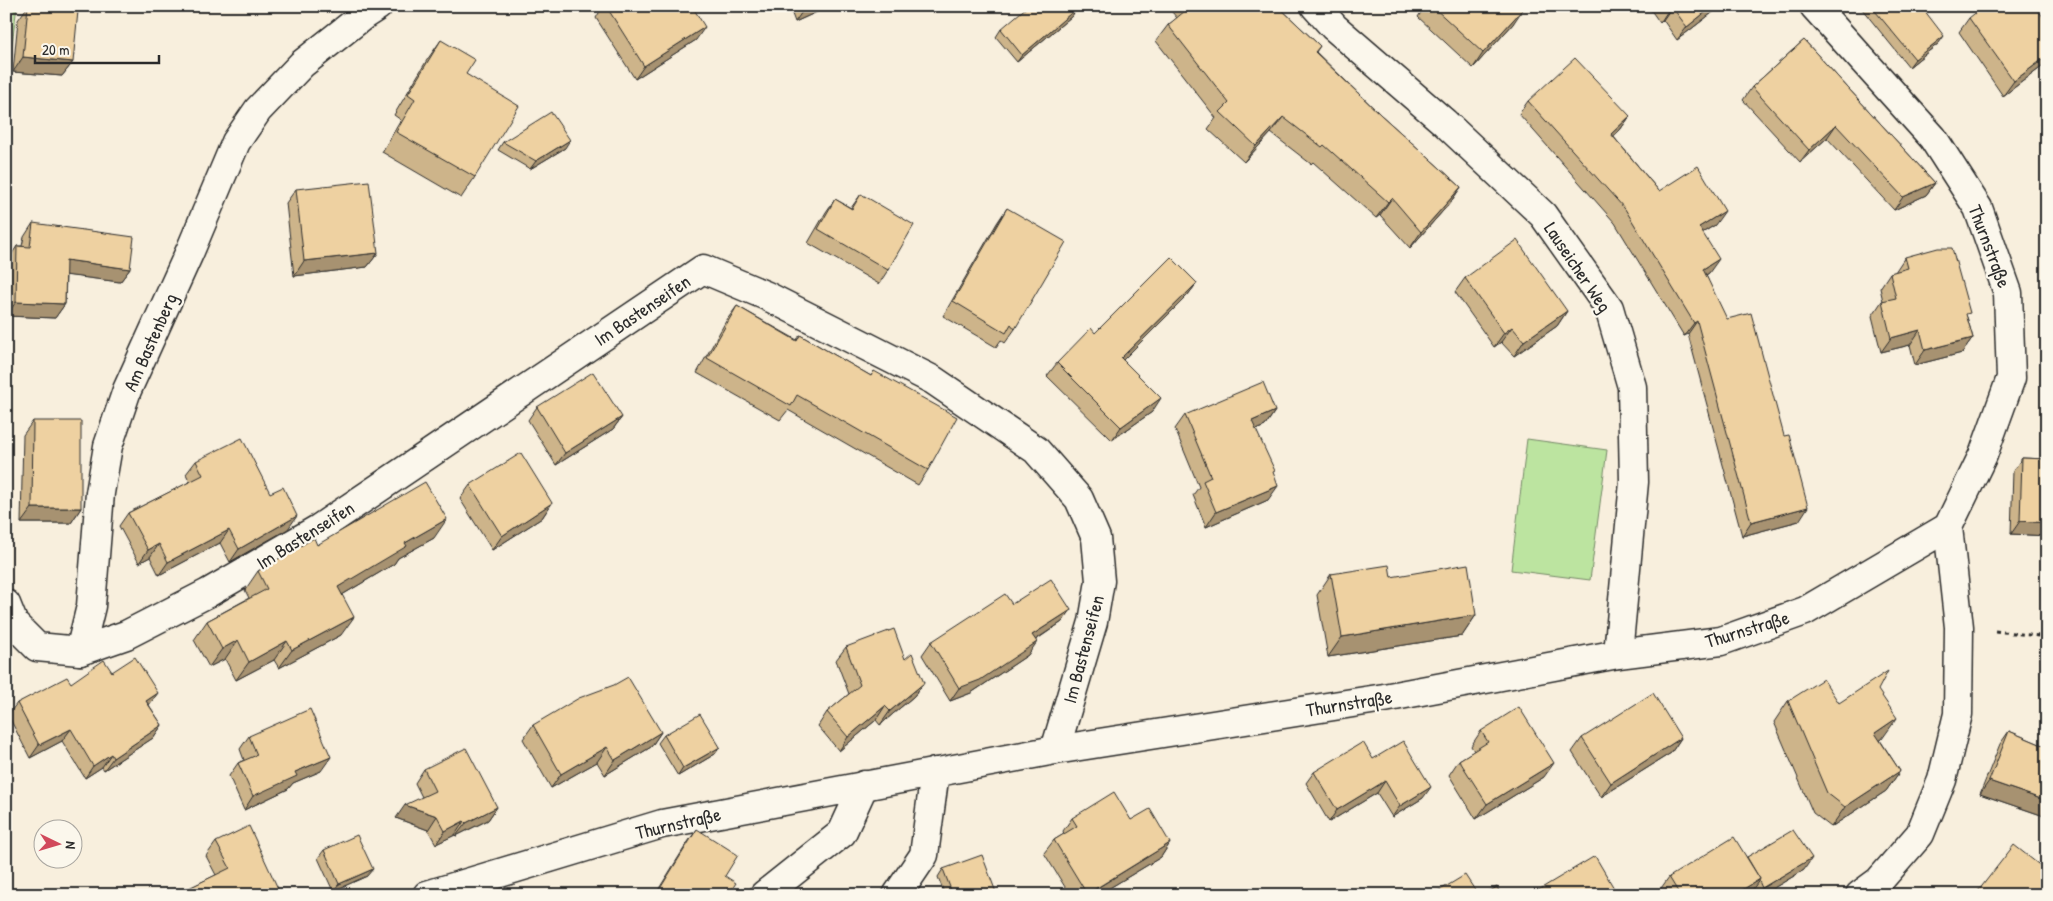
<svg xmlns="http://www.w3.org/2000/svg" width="2053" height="901" font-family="'Patrick Hand',sans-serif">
<defs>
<pattern id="forest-firs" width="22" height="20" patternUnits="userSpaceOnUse" patternTransform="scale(1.25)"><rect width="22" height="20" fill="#bce4a0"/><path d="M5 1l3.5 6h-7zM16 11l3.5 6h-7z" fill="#a2c48a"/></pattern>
</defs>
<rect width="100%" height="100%" fill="#f8efdd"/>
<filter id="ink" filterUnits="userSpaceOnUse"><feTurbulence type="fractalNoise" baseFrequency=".02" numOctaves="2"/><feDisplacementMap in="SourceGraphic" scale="10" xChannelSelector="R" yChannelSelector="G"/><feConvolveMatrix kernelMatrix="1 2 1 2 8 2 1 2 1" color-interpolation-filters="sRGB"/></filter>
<g filter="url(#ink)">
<polygon fill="#bce4a0" stroke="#748866" points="1527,439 1607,450 1590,580 1511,570"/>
<polygon fill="url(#forest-firs)" stroke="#748866" points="6,6 17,6 6,90"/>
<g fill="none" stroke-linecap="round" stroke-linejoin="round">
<g stroke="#2b2b2b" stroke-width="31">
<g id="minor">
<polyline points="1315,6 1334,27 1444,122 1543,215 1609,308 1632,387 1634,482 1618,654"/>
<polyline points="6,604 14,624 37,647 80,651 126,635 208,593 318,529 703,269 767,296 933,380 1036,450 1079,499 1096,538 1100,581 1093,622 1055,750"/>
<polyline points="80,651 91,606 100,493 108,446 127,390 190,251 236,142 258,110 302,64 364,15 378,6"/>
<polyline points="427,895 662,824 1055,750 1384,698 1618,654 1721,641 1805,611 1948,527 1983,455 2011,378 2008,293 1978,208 1933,138 1814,6"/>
<polyline points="764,895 842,833 864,785"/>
<polyline points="897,895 924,855 935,772"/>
<polyline points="1860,895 1879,881 1920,834 1942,780 1958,714 1959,627 1948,527"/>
</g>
</g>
<polyline stroke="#2b2b2b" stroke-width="3" stroke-dasharray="4 4" stroke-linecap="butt" points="1995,631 2047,637"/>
<use href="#minor" stroke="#fbf7ec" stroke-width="28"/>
</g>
<g fill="#cdb48a" stroke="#2b2b2b">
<polygon points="28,6 73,62 62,76 13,72 18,20"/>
<polygon points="603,6 692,6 696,40 635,79 596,18"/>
<polygon points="789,6 830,6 795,22"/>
<polygon points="1167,6 1278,6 1320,46 1316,52 1381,115 1461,187 1450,203 1410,248 1380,215 1376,218 1313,162 1311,164 1271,133 1244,162 1208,129 1216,118 1156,41 1168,25 1177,18"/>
<polygon points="1425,6 1520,6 1513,24 1473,68 1418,17"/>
<polygon points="1648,6 1721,6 1677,40 1663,20 1660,23"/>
<polygon points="1864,6 1921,6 1939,43 1909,67 1862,9"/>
<polygon points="1077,8 1072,16 1017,62 996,37 1001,29"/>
<polygon points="1969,18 2047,63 2003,96 1959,32"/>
<polygon points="441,40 466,74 475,177 461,198 382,152 401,120 394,115 427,60"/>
<polygon points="1804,40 1935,183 1926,195 1894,210 1827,138 1800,162 1743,100 1752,87"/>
<polygon points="1528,101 1630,116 1620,130 1613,136 1659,191 1715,225 1702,233 1709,273 1706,275 1799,521 1742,536 1688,334 1684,336 1615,223 1519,114"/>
<polygon points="503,142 565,148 530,169 498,150"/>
<polygon points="296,189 378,253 367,267 294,276 286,203"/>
<polygon points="861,194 888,270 879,284 808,243 826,212 835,199 851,208"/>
<polygon points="1007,208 1015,329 1005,343 1001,340 996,347 943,316 997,223"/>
<polygon points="33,223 130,269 120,282 66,275 65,304 55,318 6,316 8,260 17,246 22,246 24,237"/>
<polygon points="1905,257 1967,317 1973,338 1962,353 1915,365 1910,345 1881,352 1872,316 1882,301 1883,301 1880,288 1890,273 1895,272"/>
<polygon points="1465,278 1567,311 1557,326 1514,356 1501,342 1494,347 1455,292"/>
<polygon points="1197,283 1187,296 1123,360 1152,412 1112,440 1047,376 1057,363 1095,333"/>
<polygon points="737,306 797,340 800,335 871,376 874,371 928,470 918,485 788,410 780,420 697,373 726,321"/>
<polygon points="537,407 622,417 613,429 556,465 528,420"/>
<polygon points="1275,411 1265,426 1256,430 1273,474 1268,500 1206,527 1193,495 1199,487 1175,429 1185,415"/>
<polygon points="33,421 81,508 71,523 21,523 23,435"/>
<polygon points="2022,458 2047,459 2047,536 2011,534 2013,471"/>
<polygon points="196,461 288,529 230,562 220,543 159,575 150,557 139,563 119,526 128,513 190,482 186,474"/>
<polygon points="470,485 552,503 542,518 492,550 460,499"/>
<polygon points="434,538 398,558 394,564 342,595 341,635 279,668 274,660 236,680 225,659 209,667 194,640 207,621 249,598 245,590 258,571 317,545"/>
<polygon points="1331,574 1391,577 1476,615 1462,636 1328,657 1317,595"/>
<polygon points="1012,604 1071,610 1062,622 1036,640 1028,655 971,693 950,701 922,655 931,642"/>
<polygon points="846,647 905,659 924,683 914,696 880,725 876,720 839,751 818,726 827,712 849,694 836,660"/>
<polygon points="112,672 149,705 162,725 153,738 104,770 102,767 85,778 62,741 30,758 8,715 17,703 71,683"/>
<polygon points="1788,701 1839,703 1882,739 1880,740 1900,771 1886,791 1831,827 1813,813 1774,722"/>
<polygon points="533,725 661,732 651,747 605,775 597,762 551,788 523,739"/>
<polygon points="1481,731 1544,777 1476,819 1449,775 1459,760 1474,751 1471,746"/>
<polygon points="2009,731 2047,747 2047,817 1980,794 2000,744"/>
<polygon points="664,735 715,754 678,776 658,743"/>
<polygon points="249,736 321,771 293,783 288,789 244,810 229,776 238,763 244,760 240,749"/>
<polygon points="1582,738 1681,738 1671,753 1601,797 1572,752"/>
<polygon points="1373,759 1423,798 1392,817 1377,793 1329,822 1306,783 1314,772"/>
<polygon points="424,769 497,807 488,820 456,836 455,835 436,844 428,830 396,818 422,797 415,783"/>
<polygon points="1072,818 1131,820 1170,843 1161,857 1098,895 1070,895 1044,853 1054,840 1064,834 1063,831"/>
<polygon points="697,829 725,876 728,895 655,895 688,842"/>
<polygon points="216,842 281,895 183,895 187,889 216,875 206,856"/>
<polygon points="324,850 367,876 333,891 318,858"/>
<polygon points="1747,857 1804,870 1762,895 1751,895 1750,893 1748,895 1661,895 1659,891 1669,877"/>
<polygon points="943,869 997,895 945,895 938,877"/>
</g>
<g fill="#a79271" stroke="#2b2b2b">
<polygon points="806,6 830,6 795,22"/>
<polygon points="1713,6 1721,6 1677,40 1687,27"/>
<polygon points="1672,7 1663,20 1660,23 1669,9"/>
<polygon points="1077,8 1072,16 1017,62 1022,55"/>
<polygon points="1523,9 1513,24 1473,68 1483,53"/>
<polygon points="705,27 696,40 635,79 644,66"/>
<polygon points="1944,36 1939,43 1909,67 1915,59"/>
<polygon points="2047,56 2047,63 2003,96 2014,81"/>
<polygon points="23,57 73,62 62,76 13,72"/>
<polygon points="1630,116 1620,130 1602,147 1611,134"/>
<polygon points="1283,117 1271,133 1244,162 1256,146"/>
<polygon points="1836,125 1827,138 1800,162 1809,150"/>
<polygon points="570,140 565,148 530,169 536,161"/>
<polygon points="1935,183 1926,195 1894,210 1903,197"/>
<polygon points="1461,187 1450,203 1410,248 1421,232"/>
<polygon points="1392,198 1380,215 1376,218 1388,202"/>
<polygon points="1725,211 1715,225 1689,241 1699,227"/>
<polygon points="378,253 367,267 294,276 304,261"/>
<polygon points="1719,259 1709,273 1694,282 1703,269"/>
<polygon points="66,260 130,269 120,282 56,274"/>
<polygon points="1197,283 1187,296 1112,371 1121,358"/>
<polygon points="16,302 65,304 55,318 6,316"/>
<polygon points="1567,311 1557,326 1514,356 1524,341"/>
<polygon points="1697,321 1688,334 1684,336 1694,323"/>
<polygon points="1512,327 1501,342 1494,347 1504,333"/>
<polygon points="1920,330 1910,345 1881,352 1891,338"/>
<polygon points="1973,338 1962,353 1915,365 1925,350"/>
<polygon points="1161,398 1152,412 1112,440 1121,427"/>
<polygon points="1275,411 1265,426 1241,436 1252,421"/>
<polygon points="622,417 613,429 556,465 565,453"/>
<polygon points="1278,486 1268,500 1206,527 1216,512"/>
<polygon points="552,503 542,518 492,550 502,536"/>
<polygon points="1808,507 1799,521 1742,536 1751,522"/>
<polygon points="32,508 81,508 71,523 21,523"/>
<polygon points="297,516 288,529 230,562 239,549"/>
<polygon points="447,519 434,538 398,558 394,564 325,605 338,587 405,543"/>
<polygon points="2020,521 2047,523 2047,536 2011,534"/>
<polygon points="229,530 220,543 159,575 168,562"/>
<polygon points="159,544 150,557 139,563 148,550"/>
<polygon points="1071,610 1062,622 1023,648 1032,635"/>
<polygon points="1476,615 1462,636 1328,657 1342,637"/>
<polygon points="354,617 341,635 279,668 292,650"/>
<polygon points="238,640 225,659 209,667 222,649"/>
<polygon points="287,641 274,660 236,680 249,662"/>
<polygon points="1037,642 1028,655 971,693 950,701 959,688"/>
<polygon points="924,683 914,696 880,725 890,711"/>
<polygon points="158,693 149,705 146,701"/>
<polygon points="885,706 876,720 839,751 848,737"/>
<polygon points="1897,718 1882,739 1861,753 1875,733"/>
<polygon points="162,725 153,738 104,770 113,758"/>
<polygon points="71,729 62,741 30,758 39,745"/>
<polygon points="661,732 651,747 605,775 615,760"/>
<polygon points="1681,738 1671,753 1601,797 1611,783"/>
<polygon points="607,747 597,762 551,788 561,774"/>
<polygon points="720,747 715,754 678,776 683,768"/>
<polygon points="111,754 102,767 85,778 93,766"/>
<polygon points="331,757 321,771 293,783 288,789 244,810 253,796 295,772"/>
<polygon points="1554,763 1544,777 1476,819 1487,804"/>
<polygon points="1900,771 1886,791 1831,827 1845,807"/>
<polygon points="1385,781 1377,793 1329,822 1337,810"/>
<polygon points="1989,781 2047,801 2047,817 1980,794"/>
<polygon points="1431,787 1423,798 1392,817 1400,806"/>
<polygon points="405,805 437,816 428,830 396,818"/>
<polygon points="497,807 488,820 456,836 466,823"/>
<polygon points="464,821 455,835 436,844 445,831"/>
<polygon points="1170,843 1161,857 1098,895 1086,895"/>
<polygon points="1812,858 1804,870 1762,895 1757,895 1762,888"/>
<polygon points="373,869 367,876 333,891 339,884"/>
<polygon points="1760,879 1750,893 1748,895 1734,895"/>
</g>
<g fill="#eed1a1" stroke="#2b2b2b">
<polygon points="28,6 78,11 73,62 23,57"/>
<polygon points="606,6 692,6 705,27 644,66"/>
<polygon points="1028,6 1076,6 1077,8 1022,55 1001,29"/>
<polygon points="1191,6 1278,6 1320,46 1315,52 1381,115 1461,187 1421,232 1392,198 1388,202 1324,145 1322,147 1283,117 1256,146 1220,112 1229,103 1168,25"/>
<polygon points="1432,6 1520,6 1523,9 1483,53"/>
<polygon points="1667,6 1713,6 1687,27 1672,7 1669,9"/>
<polygon points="1871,6 1921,6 1944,36 1915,59"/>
<polygon points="1984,6 2035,6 2047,22 2047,56 2014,81 1969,18"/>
<polygon points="441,40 475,60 466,74 519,106 475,177 396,132 415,99 408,94"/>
<polygon points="1804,40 1935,183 1903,197 1836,125 1809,150 1752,87"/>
<polygon points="1575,58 1630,116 1611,134 1659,191 1698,166 1725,211 1699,227 1719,259 1703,269 1727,319 1751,313 1784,436 1789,435 1808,507 1751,522 1697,321 1694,323 1625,209 1528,101"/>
<polygon points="551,112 570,140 536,161 503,142"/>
<polygon points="369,181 378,253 304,261 296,189"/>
<polygon points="861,194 914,225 888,270 818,229 835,199 852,209"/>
<polygon points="1007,208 1066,242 1015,329 1011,324 1006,333 953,301"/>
<polygon points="33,223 134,237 130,269 66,260 65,304 16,302 17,246 30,247"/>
<polygon points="1517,240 1567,311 1524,341 1512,327 1504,333 1465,278"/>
<polygon points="1938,248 1952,248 1970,313 1966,314 1973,338 1925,350 1920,330 1891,338 1882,301 1896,298 1890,273 1908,268 1905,257"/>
<polygon points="1171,257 1197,283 1121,358 1161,398 1121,427 1057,363 1091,328 1095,333"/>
<polygon points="737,306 797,341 800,335 871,376 874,371 957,417 928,470 797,395 791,406 707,358"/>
<polygon points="593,372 622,417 565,453 537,407"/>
<polygon points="1263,382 1275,411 1252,421 1275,471 1273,472 1278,486 1216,512 1203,481 1211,477 1185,415"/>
<polygon points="33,421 81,421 81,508 32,508"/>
<polygon points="242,438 270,493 283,487 297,516 239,549 229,530 168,562 159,544 148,550 128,513 203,475 196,461"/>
<polygon points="521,453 552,503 502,536 470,485"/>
<polygon points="2022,458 2047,459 2047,523 2020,521"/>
<polygon points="425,482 447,519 405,543 407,546 338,587 354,617 292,650 287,641 249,662 238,640 222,649 207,621 267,589 258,571 314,538 317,545"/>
<polygon points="1468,564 1476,615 1342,637 1331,574 1389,565 1391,577"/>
<polygon points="1051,579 1071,610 1032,635 1037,642 980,680 959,688 931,642 1005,594 1012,604"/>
<polygon points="894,629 905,659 912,653 924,683 890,711 885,706 848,737 827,712 860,685 846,647"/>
<polygon points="135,657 158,693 146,701 162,725 113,758 111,754 93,766 71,729 39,745 17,703 67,677 71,683 104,660 112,672"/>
<polygon points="1888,671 1878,690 1897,718 1875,733 1900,771 1845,807 1827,793 1788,701 1823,679 1839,703"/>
<polygon points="628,677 661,732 615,760 607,747 561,774 533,725 579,698 614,685"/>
<polygon points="1653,693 1681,738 1611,783 1582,738"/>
<polygon points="1519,707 1554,763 1487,804 1459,760 1488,742 1481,731"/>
<polygon points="310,709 331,757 295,772 297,776 253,796 238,763 257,755 249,736"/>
<polygon points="700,714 720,747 683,768 664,735"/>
<polygon points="2009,731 2047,747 2047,801 1989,781"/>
<polygon points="1403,741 1431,787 1400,806 1385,781 1337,810 1314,772 1363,742 1373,759"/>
<polygon points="466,748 497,807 466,823 464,821 445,831 437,816 405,805 435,791 424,769"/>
<polygon points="1114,792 1131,820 1150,809 1170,843 1087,894 1054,840 1077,826 1072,818"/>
<polygon points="249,826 281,895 189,895 187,889 230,868 216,842"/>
<polygon points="697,829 738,855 725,876 736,883 728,895 656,895"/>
<polygon points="1793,830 1812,858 1762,888 1759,881 1760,879 1747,857"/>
<polygon points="357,835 373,869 339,884 324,850"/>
<polygon points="1734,837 1760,879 1734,895 1680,895 1669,877"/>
<polygon points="2014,845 2047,871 2047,895 1975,895"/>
<polygon points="982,855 997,895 953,895 943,869"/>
<polygon points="1595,856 1618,895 1530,895"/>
<polygon points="1465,875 1478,895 1432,895"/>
<polygon points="6,879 10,895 6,895"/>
<polygon points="1497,887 1501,895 1483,895"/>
</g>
</g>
<g text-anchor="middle" stroke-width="4.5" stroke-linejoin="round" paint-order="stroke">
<g font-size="19" fill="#2b2b2b" stroke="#fbf7ec">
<text transform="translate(1990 246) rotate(69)" y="7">Thurnstraße</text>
<text transform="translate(1578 267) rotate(56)" y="7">Lauseicher Weg</text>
<text transform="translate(642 310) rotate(-34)" y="7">Im Bastenseifen</text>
<text transform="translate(150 342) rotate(-66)" y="7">Am Bastenberg</text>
<text transform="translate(305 535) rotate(-32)" y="7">Im Bastenseifen</text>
<text transform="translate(1747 629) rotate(-17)" y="7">Thurnstraße</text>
<text transform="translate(1083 649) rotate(-75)" y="7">Im Bastenseifen</text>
<text transform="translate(1349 703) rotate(-9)" y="7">Thurnstraße</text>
<text transform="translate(678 823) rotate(-13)" y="7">Thurnstraße</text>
</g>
</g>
<rect width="2053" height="901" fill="none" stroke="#fbf7ec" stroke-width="25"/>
<rect x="12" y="12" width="2028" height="876" fill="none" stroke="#2b2b2b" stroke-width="2" filter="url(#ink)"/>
<g transform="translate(58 844) rotate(95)"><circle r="24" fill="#fbf7ec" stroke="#a8a59f"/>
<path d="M0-4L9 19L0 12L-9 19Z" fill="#d1495b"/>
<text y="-8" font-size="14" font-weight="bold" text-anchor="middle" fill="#2b2b2b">N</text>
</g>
<path d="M35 55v8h124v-8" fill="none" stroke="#2b2b2b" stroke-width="2.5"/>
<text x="42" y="55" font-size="15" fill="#2b2b2b" stroke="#fbf7ec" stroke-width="4" paint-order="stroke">20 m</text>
</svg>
